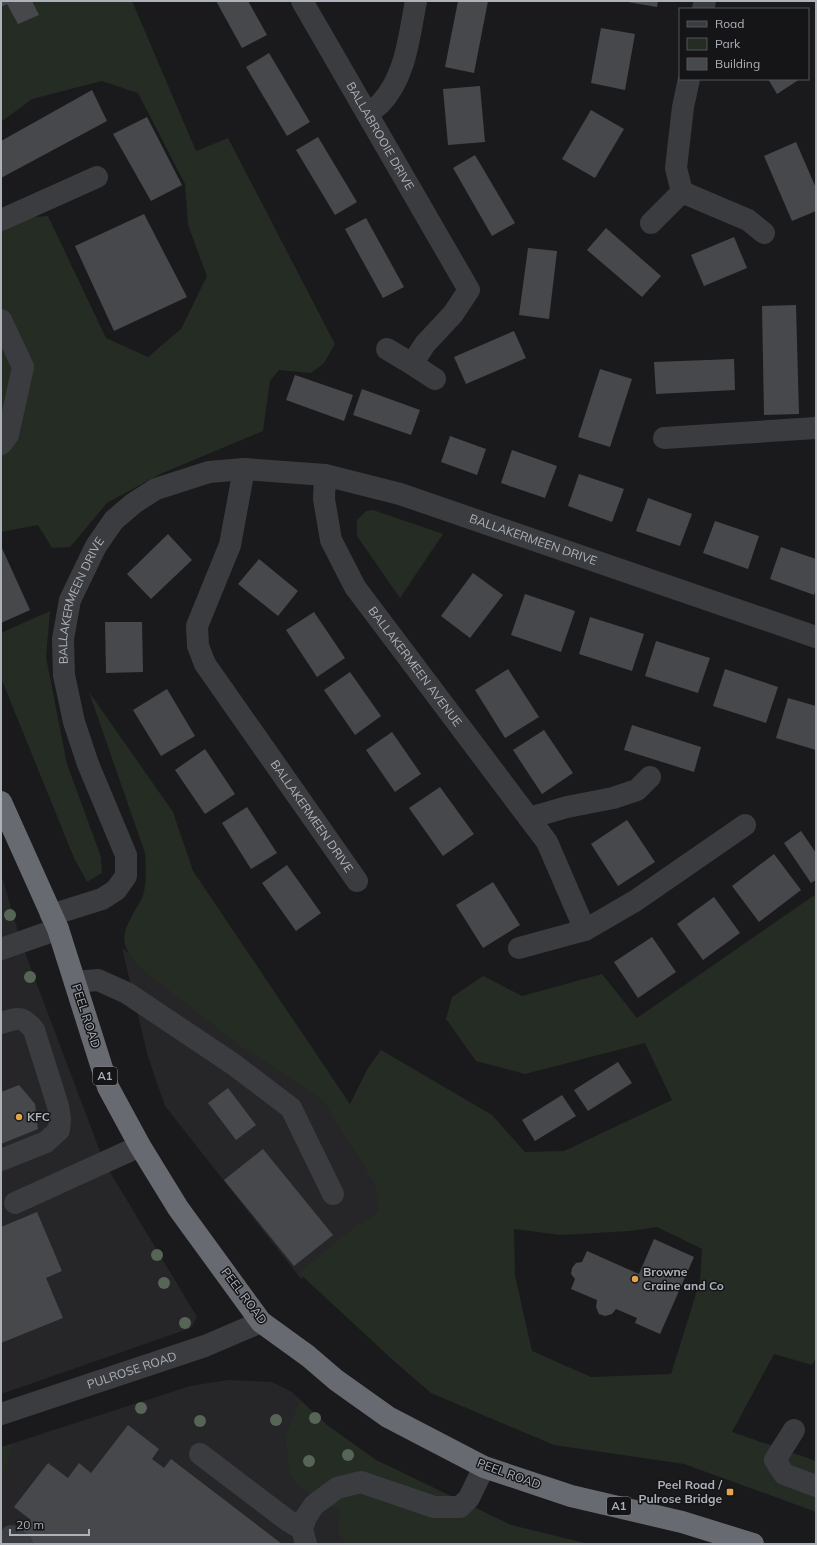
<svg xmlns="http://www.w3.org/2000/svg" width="817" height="1545" font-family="Mulish,sans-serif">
<rect width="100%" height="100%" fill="#1a1a1c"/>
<g fill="#262629">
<polygon points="1,873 21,942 104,1162 197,1317 191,1328 1,1394"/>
<polygon points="122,948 325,1092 394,1208 301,1279 165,1106 148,1057"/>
<polygon points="229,1380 272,1382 292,1392 327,1425 376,1460 511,1525 572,1544 2,1544 1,1542 1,1447 190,1386"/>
</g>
<g fill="#242c24" fill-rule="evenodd">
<polygon points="1,1 132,1 196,151 228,138 335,344 324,363 311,373 279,370 270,381 263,431 160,474 107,503 70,547 52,548 38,525 1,532 1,226 22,218 48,216 106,338 148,357 181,329 207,276 188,225 185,184 138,93 102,81 32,99 1,122"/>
<polygon points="371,510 376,511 443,534 400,598 357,536 357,520 366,511"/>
<polygon points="50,611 46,657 67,764 101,857 102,873 87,882 74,858 1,678 1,633"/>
<path d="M89,692L173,812L193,871L350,1104L368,1068L381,1050L492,1115L525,1152L564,1151L672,1100L645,1043L525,1074L476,1061L446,1019L452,997L483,976L522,996L602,974L637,1018L816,894V1358L812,1365L774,1354L732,1432L816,1461V1512L684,1464L554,1445L431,1393L395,1362L299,1273L354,1227L379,1212L375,1184L323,1100L239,1045L143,970C122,947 118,940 134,912C137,907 141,901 143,895C147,882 146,867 145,853ZM657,1227L702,1249L700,1281L671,1374L591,1377L532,1351L515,1275L514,1229L561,1235L630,1231Z"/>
<polygon points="300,1400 327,1425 376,1460 511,1525 589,1544 346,1544 338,1533 340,1512 298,1486 289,1473 286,1435"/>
<polygon points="13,1444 1,1481 1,1447"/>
</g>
<g fill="#47484c">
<polygon points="1,1 32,1 39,15 18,24 7,4 1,7"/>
<polygon points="216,1 248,1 267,35 242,48"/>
<polygon points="458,1 488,1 474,73 445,67"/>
<polygon points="622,1 658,1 657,7"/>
<polygon points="601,28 635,34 625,90 591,83"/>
<polygon points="269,53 310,122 287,136 246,67"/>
<polygon points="768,79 800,79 777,94"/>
<polygon points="480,86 485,142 448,145 443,89"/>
<polygon points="92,90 107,121 1,178 1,141"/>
<polygon points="591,110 624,129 595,178 562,159"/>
<polygon points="147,117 182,185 151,201 113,134"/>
<polygon points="318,137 357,202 335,215 296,150"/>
<polygon points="796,142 816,188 816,211 792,221 764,156"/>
<polygon points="475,155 515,223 492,236 453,168"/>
<polygon points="144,214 187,297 114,331 75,246"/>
<polygon points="366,218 404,287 383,298 345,229"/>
<polygon points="606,228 661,276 642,297 587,250"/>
<polygon points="734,237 747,268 704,286 691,255"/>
<polygon points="528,248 557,251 549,319 519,315"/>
<polygon points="796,305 799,414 764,415 762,306"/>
<polygon points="514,331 526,358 466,384 454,357"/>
<polygon points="734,359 735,390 656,394 654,362"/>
<polygon points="600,369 632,379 610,447 578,437"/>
<polygon points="295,375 353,395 344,421 286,400"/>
<polygon points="362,389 420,410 411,435 353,415"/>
<polygon points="450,436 486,449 477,475 441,462"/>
<polygon points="512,450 557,466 545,498 501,483"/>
<polygon points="579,474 624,489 612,522 568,506"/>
<polygon points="648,498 692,514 680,546 636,531"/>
<polygon points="715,521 759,536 748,569 703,553"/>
<polygon points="168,534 192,560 151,599 127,574"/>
<polygon points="1,546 30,610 1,623"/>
<polygon points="781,547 816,559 816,589 814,595 770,579"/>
<polygon points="259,559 298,591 278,616 238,584"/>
<polygon points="473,573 503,595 470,638 441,616"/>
<polygon points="525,594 575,611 561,652 511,635"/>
<polygon points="314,612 345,658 317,677 286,630"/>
<polygon points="590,617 644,634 632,671 579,654"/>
<polygon points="105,622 142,622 143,672 106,673"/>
<polygon points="656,641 710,658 698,693 645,676"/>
<polygon points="508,669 539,717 505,738 475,690"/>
<polygon points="725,669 778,687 766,723 713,706"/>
<polygon points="350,672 381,716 355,735 324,690"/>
<polygon points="167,689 195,736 161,756 133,710"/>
<polygon points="788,698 816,706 816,750 776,738"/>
<polygon points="632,725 701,747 694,772 624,750"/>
<polygon points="544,730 573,773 542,794 513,750"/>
<polygon points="392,732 421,774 395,792 366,750"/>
<polygon points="205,749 235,794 205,814 175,770"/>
<polygon points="440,787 474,834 443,856 409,808"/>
<polygon points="247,807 277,853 251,869 222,823"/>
<polygon points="627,820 655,862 618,886 591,844"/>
<polygon points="801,831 816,853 816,880 811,883 784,843"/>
<polygon points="774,854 801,890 759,922 732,886"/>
<polygon points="287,865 321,913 296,931 262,883"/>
<polygon points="493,882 520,925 483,948 456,905"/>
<polygon points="714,897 740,933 703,960 677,924"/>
<polygon points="652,937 676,972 638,998 614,962"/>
<polygon points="618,1062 632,1083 588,1111 574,1090"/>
<polygon points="19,1085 35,1104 38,1129 1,1144 1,1092"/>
<polygon points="228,1088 256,1125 236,1140 208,1103"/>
<polygon points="562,1095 576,1116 535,1141 522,1120"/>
<polygon points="263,1149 333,1235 294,1266 224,1180"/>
<polygon points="37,1212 62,1271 46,1278 63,1318 1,1343 1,1227"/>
<polygon points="654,1239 694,1257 660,1334 635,1323 637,1318 616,1309 612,1314 605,1316 599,1314 596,1307 597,1300 571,1289 575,1279 571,1274 572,1268 576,1263 582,1262 587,1251 639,1274"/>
<polygon points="128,1425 159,1449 152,1459 164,1468 171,1459 282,1544 35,1544 20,1533 31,1520 14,1507 48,1463 68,1478 79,1463 91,1473"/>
</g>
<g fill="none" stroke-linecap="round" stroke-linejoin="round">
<g stroke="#3b3c40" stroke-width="22">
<path id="s1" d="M302,1L469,290L453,314L425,344L412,364L435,379"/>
<polyline points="703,9 705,1"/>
<path d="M367,113C371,110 376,108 380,104C406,77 409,36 416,1"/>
<polyline points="682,192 676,168 683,107 689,79"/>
<polyline points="1,220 97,177"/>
<polyline points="651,223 682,192 748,220 764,233"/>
<polyline points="1,320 23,367 8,435 1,444"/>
<polyline points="387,349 412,364"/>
<polyline points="664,438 816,428"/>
<path id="s2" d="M244,469L230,545L197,626L198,646L205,664L357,881"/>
<path id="s3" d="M325,475L324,499L331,540L355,587L547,842L585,930"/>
<polyline points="529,818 567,807 613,798 637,790 650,777"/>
<path id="s4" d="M51,915L102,899L116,890L126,876V855L88,764L74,722L64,675L63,639L70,600L96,546L114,520L134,503L156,489L209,472L244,469L325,475L400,494L816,637"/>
<polyline points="519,948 585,930 635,901 745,825"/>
<polyline points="1,949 58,929"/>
<polyline points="75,982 98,980 127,993 233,1064 291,1108 333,1194"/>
<path d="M1,1023C18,1018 22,1015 34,1030L58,1106L60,1119L59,1130L46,1142L1,1160"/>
<polyline points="15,1203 140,1146"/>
<path id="s5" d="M1,1414L205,1346L261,1322"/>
<polyline points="794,1430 775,1460 784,1474 816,1486"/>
<polyline points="200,1454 287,1520 302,1529"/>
<polyline points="11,1536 22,1544"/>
<polyline points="306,1544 302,1529 306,1517 314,1505 337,1488 361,1482 434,1507 460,1507 469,1498 484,1467"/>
</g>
<polyline stroke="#676b71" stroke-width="22" points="1,802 58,929 108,1087 140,1146 178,1208 261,1322 308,1356 336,1380 388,1417 484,1467 571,1496 682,1522 753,1544"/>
</g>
<g fill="#566556">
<circle cx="10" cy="915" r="6"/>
<circle cx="30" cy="977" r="6"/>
<circle cx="157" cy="1255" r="6"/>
<circle cx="164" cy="1283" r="6"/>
<circle cx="185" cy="1323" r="6"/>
<circle cx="141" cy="1408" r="6"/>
<circle cx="315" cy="1418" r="6"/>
<circle cx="276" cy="1420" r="6"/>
<circle cx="200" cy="1421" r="6"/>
<circle cx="348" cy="1455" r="6"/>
<circle cx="309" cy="1461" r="6"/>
</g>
<g fill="#e4a44a" stroke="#151517" stroke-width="1.5">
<circle cx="19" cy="1117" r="4"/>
<circle cx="635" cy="1279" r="4"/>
<rect x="726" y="1488" width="8" height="8" rx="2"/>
</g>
<g text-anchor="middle" stroke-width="3" stroke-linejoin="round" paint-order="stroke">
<g fill="#151517" stroke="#7f8389" stroke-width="1">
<rect x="93" y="1067" width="24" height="18" rx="3"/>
<rect x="607" y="1497" width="24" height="18" rx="3"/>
</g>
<g font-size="11" font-weight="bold" fill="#adb2ba">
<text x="105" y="1080">A1</text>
<text x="619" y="1510">A1</text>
</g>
<g font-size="12" fill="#adb2ba" stroke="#151517">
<text dy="4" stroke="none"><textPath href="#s1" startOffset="156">BALLABROOIE DRIVE</textPath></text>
<text dy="4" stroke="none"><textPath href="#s4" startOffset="909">BALLAKERMEEN DRIVE</textPath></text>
<text dy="4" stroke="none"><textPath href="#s4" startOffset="377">BALLAKERMEEN DRIVE</textPath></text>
<text dy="4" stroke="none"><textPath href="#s3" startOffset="218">BALLAKERMEEN AVENUE</textPath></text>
<text dy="4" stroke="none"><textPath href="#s2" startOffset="390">BALLAKERMEEN DRIVE</textPath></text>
<text transform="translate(86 1016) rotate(72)" y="4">PEEL ROAD</text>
<text transform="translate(244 1296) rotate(53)" y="4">PEEL ROAD</text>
<text dy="4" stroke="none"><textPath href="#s5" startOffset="138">PULROSE ROAD</textPath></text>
<text transform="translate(509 1474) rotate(20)" y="4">PEEL ROAD</text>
</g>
<g font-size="12" font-weight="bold" fill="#adb2ba" stroke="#151517" text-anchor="start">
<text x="27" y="1121">KFC</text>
<text x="643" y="1276">Browne<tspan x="643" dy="14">Craine and Co</tspan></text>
<text x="722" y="1489" text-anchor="end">Peel Road /<tspan x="722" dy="14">Pulrose Bridge</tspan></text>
</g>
</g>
<rect width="817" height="1545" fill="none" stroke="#adb2ba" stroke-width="4"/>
<rect x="679" y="8" width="130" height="72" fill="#151517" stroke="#525458"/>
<rect x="687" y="21" width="20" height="6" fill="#3b3c40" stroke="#525458"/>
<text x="715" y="28" font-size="12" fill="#adb2ba">Road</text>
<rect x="687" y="38" width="20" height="12" fill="#242c24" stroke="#525458"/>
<text x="715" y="48" font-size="12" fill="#adb2ba">Park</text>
<rect x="687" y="58" width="20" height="12" fill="#47484c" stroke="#525458"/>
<text x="715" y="68" font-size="12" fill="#adb2ba">Building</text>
<path d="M10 1529v6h79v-6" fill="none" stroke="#adb2ba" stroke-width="2"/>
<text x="16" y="1529" font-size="12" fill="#adb2ba" stroke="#151517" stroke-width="3" paint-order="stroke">20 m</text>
</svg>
